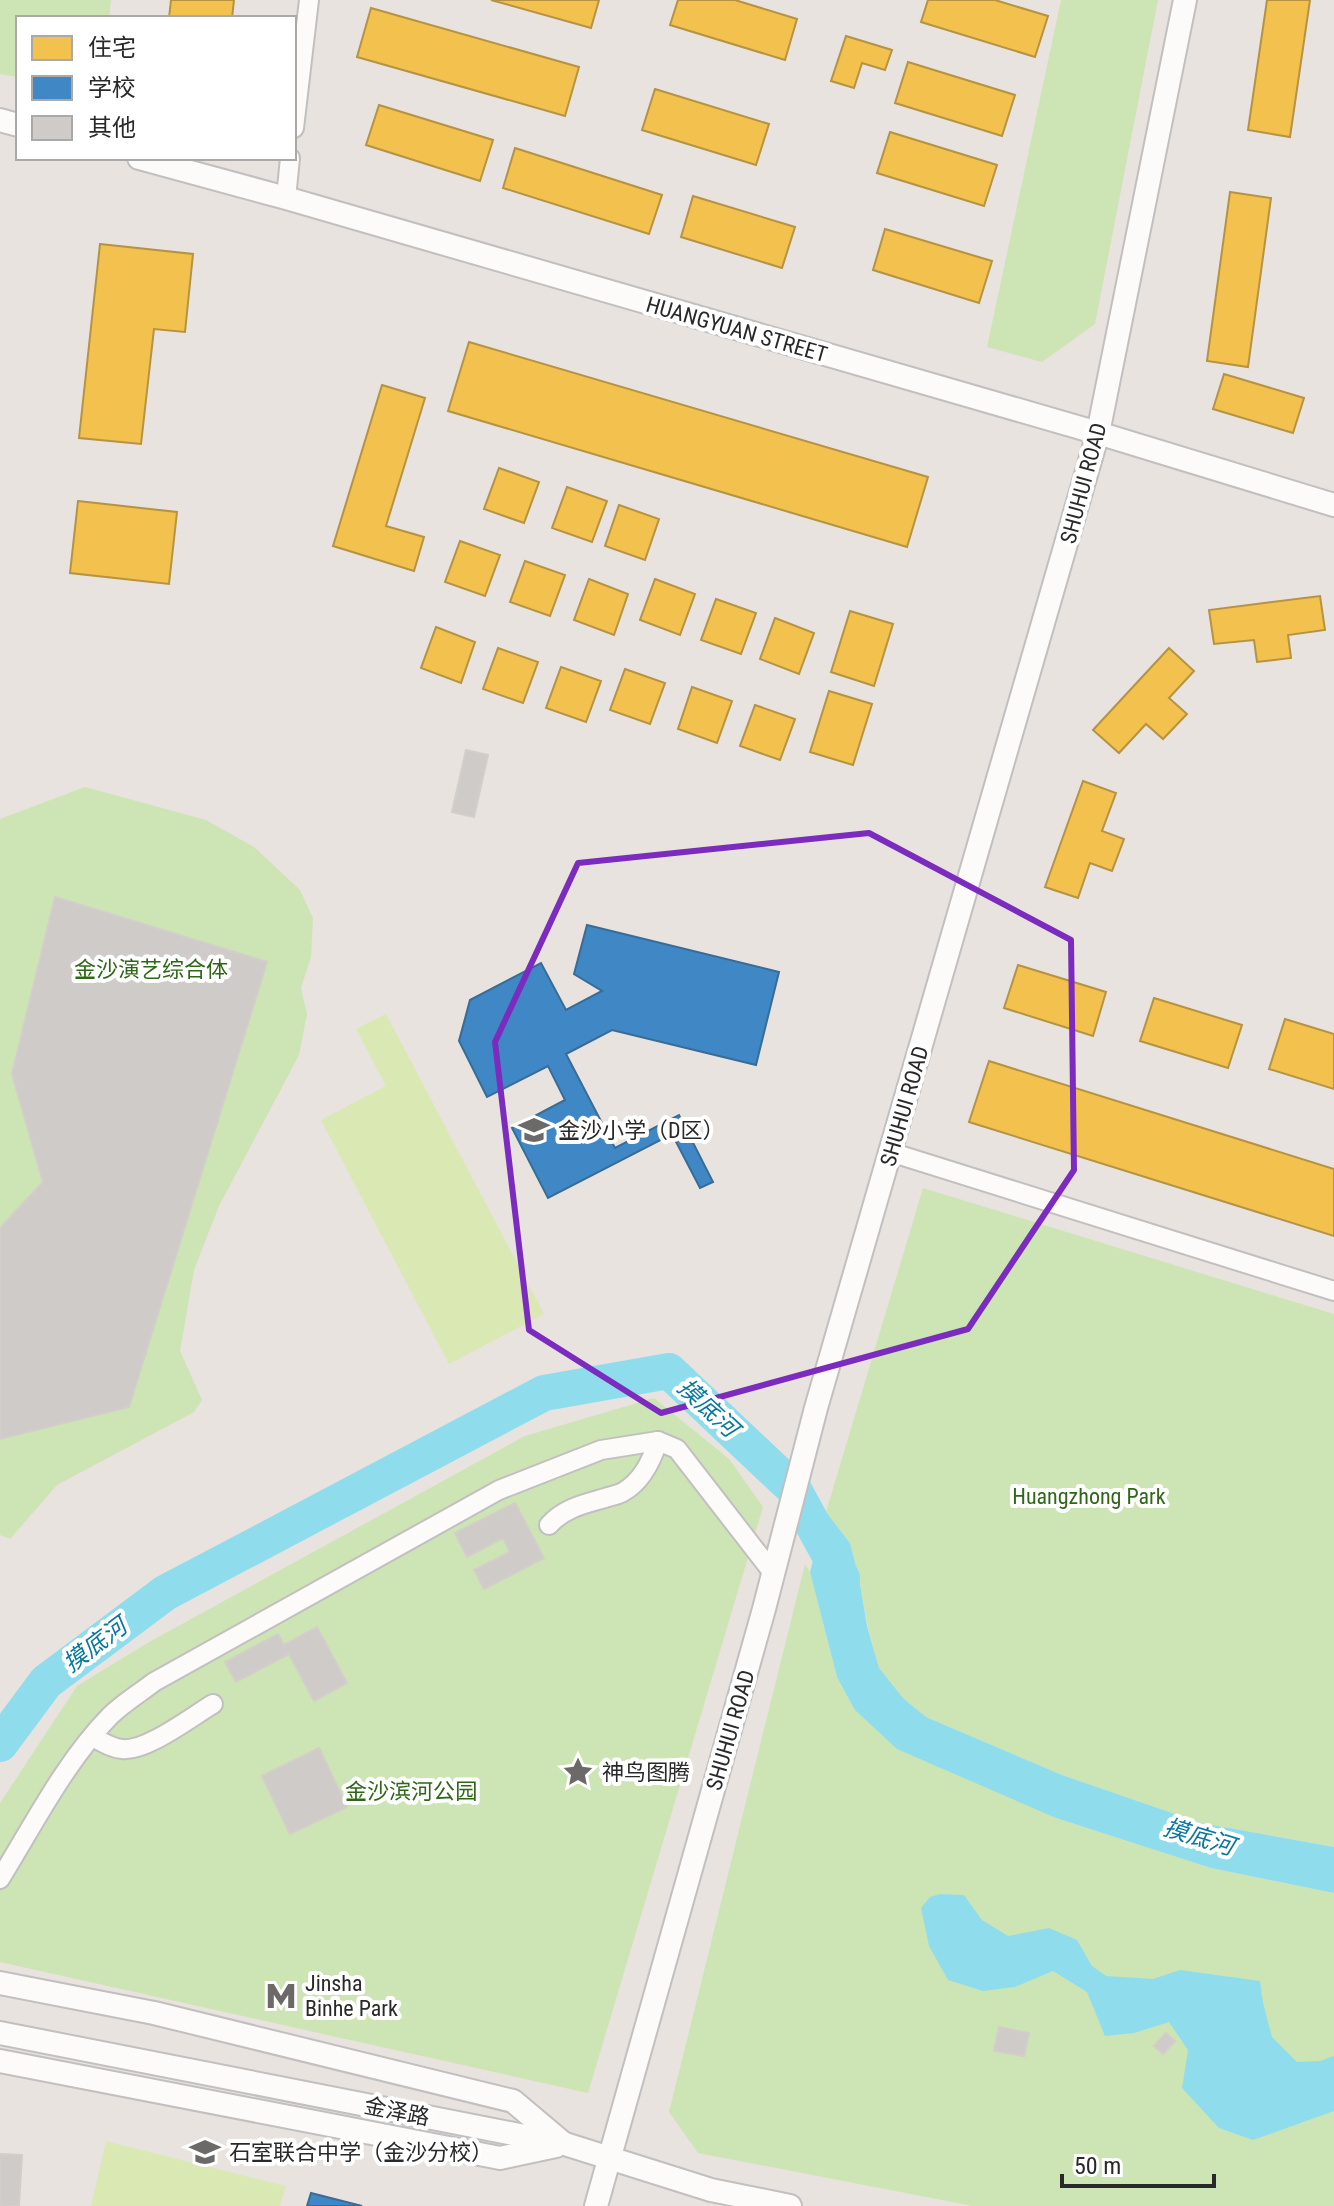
<svg xmlns="http://www.w3.org/2000/svg" width="1334" height="2206" font-family="'Roboto Condensed','Noto Sans SC',sans-serif">
<rect width="100%" height="100%" fill="#e8e3de"/>
<g fill="#cde4b5">
<polygon points="0,0 111,0 109,18 18,18 18,77 0,74"/>
<polygon points="1061,0 1158,0 1095,324 1042,362 987,347"/>
<polygon points="85,787 206,820 254,847 300,890 313,918 311,957 301,988 307,1014 299,1055 219,1206 194,1270 180,1351 202,1400 194,1412 57,1485 10,1539 0,1535 0,819"/>
<polygon points="923,1188 1334,1314 1334,1847 1201,1823 1062,1775 926,1717 904,1699 879,1668 868,1628 859,1578 850,1543 826,1512"/>
<polygon points="654,1398 729,1459 763,1507 588,2093 0,1962 0,1803 77,1686 149,1642 525,1436"/>
<polygon points="805,1564 810,1572 837,1677 1056,1818 1211,1868 1334,1893 1334,2206 973,2206 698,2153 669,2112"/>
</g>
<g fill="#dae8b3">
<polygon points="386,1014 544,1314 449,1364 321,1120 386,1086 356,1029"/>
<polygon points="106,2141 286,2186 280,2206 91,2206"/>
</g>
<g fill="#8fddec">
<polygon points="826,1512 850,1543 859,1578 867,1626 879,1668 904,1699 926,1717 1062,1775 1201,1823 1334,1847 1334,1893 1211,1868 1056,1818 897,1749 855,1710 837,1677 810,1572"/>
<polygon points="940,1894 964,1895 982,1920 1008,1936 1049,1928 1077,1940 1092,1966 1106,1976 1153,1979 1180,1970 1260,1981 1263,2003 1272,2037 1297,2062 1320,2061 1334,2056 1334,2111 1253,2140 1219,2128 1182,2088 1188,2050 1169,2022 1134,2033 1105,2036 1087,1992 1053,1971 1015,1987 983,1991 948,1980 929,1946 921,1908 930,1897"/>
</g>
<g fill="#f2c14e" stroke="#b69343" stroke-width="2">
<polygon points="171,0 234,0 232,18 169,18"/>
<polygon points="491,0 599,0 591,28"/>
<polygon points="678,0 735,0 797,19 785,60 670,25"/>
<polygon points="928,0 995,0 1048,16 1035,57 921,22"/>
<polygon points="1267,0 1310,0 1290,137 1248,130"/>
<polygon points="371,8 579,67 565,116 357,57"/>
<polygon points="846,36 892,50 885,70 862,63 854,88 831,81"/>
<polygon points="908,62 1015,95 1002,136 895,103"/>
<polygon points="655,89 769,124 756,165 642,130"/>
<polygon points="379,105 493,140 480,181 366,145"/>
<polygon points="890,132 997,165 984,206 877,173"/>
<polygon points="515,148 662,195 649,234 503,188"/>
<polygon points="1230,192 1271,198 1248,367 1207,361"/>
<polygon points="693,196 795,227 782,268 681,237"/>
<polygon points="885,229 992,261 979,303 873,270"/>
<polygon points="100,244 193,254 185,332 154,329 141,444 79,438"/>
<polygon points="469,342 928,477 907,547 448,411"/>
<polygon points="1224,374 1304,398 1293,433 1213,409"/>
<polygon points="382,385 425,398 386,526 424,537 414,571 333,546"/>
<polygon points="499,468 539,482 524,523 484,509"/>
<polygon points="567,487 607,501 592,542 552,528"/>
<polygon points="78,501 177,512 169,584 70,573"/>
<polygon points="619,505 659,519 645,560 605,546"/>
<polygon points="460,541 500,555 485,596 445,582"/>
<polygon points="525,561 565,575 550,616 510,602"/>
<polygon points="589,579 628,594 614,635 574,620"/>
<polygon points="655,579 695,594 680,635 640,620"/>
<polygon points="1320,596 1325,630 1288,635 1291,658 1257,662 1254,640 1214,644 1209,610"/>
<polygon points="716,599 756,613 741,654 701,640"/>
<polygon points="850,611 893,624 874,686 831,672"/>
<polygon points="775,618 814,633 799,674 760,659"/>
<polygon points="436,627 475,642 461,683 421,668"/>
<polygon points="498,648 538,662 523,703 483,689"/>
<polygon points="1169,648 1194,671 1169,698 1187,714 1163,739 1146,724 1119,753 1093,730"/>
<polygon points="561,667 601,681 586,722 546,708"/>
<polygon points="625,669 665,683 650,724 610,710"/>
<polygon points="692,687 732,701 717,743 678,729"/>
<polygon points="829,691 872,704 853,765 810,752"/>
<polygon points="755,705 795,719 780,760 740,746"/>
<polygon points="1083,781 1116,793 1102,831 1124,839 1112,871 1090,863 1078,898 1045,887"/>
<polygon points="1018,965 1106,992 1093,1036 1004,1008"/>
<polygon points="1154,998 1242,1025 1228,1068 1140,1041"/>
<polygon points="1285,1019 1334,1034 1334,1089 1269,1069"/>
<polygon points="989,1061 1334,1169 1334,1236 969,1122"/>
</g>
<g fill="#3f88c5" stroke="#386c96" stroke-width="2">
<polygon points="587,925 779,972 756,1065 612,1030 566,1054 615,1148 679,1115 713,1182 700,1188 672,1134 548,1198 512,1128 565,1100 548,1066 487,1097 459,1041 470,1000 541,963 566,1010 602,991 574,974"/>
<polygon points="311,2193 362,2206 307,2206"/>
</g>
<g fill="none" stroke-linecap="round" stroke-linejoin="round">
<polyline stroke="#8fddec" stroke-width="36" points="0,1744 46,1682 165,1593 544,1393 669,1371 793,1488 842,1578"/>
</g>
<g fill="#cecbc8" stroke="#d3ceca" stroke-width="2">
<polygon points="466,750 488,755 474,817 452,812"/>
<polygon points="55,897 267,962 129,1407 0,1439 0,1228 43,1182 12,1074"/>
<polygon points="515,1503 544,1558 484,1589 474,1570 510,1552 503,1538 467,1557 455,1533"/>
<polygon points="317,1627 347,1683 314,1701 289,1654 236,1682 225,1662 278,1634 284,1645"/>
<polygon points="319,1748 347,1807 290,1834 262,1776"/>
<polygon points="999,2027 1029,2033 1024,2056 994,2051"/>
<polygon points="1166,2033 1175,2041 1163,2054 1154,2046"/>
<polygon points="0,2154 22,2155 19,2206 0,2206"/>
</g>
<g fill="none" stroke-linecap="round" stroke-linejoin="round">
<g stroke="#c1bfc0" stroke-width="22">
<g id="minor">
<polyline points="294,128 309,0"/>
<polyline points="286,198 290,158"/>
<polyline points="890,1152 1334,1291"/>
<path d="M549,1525C564,1508 584,1504 605,1498C610,1496 618,1495 623,1492C641,1482 652,1460 658,1441"/>
<path d="M93,1737C102,1742 111,1748 122,1749C146,1752 191,1717 213,1704"/>
<path d="M0,1879C34,1824 65,1762 110,1716C123,1703 140,1693 154,1682L499,1490L601,1450L658,1441L677,1449L773,1573"/>
</g>
</g>
<g stroke="#c1bfc0" stroke-width="26">
<g id="tertiary">
<polyline points="0,120 18,125"/>
<polyline points="139,158 286,198 1098,433 1334,505"/>
<polyline points="0,1983 154,2013 513,2101 564,2144"/>
<polyline points="0,2033 565,2144 711,2190 790,2206"/>
<polyline points="0,2061 500,2158 556,2146"/>
<polyline points="596,2206 764,1609 816,1408 1098,433 1185,0"/>
</g>
</g>
<use href="#minor" stroke="#fcfbfa" stroke-width="18"/>
<use href="#tertiary" stroke="#fcfbfa" stroke-width="22"/>
</g>
<path fill="none" stroke="#7b2cbf" stroke-width="6" stroke-linejoin="round" d="M869,833L1071,940L1074,1170L968,1329L661,1413L529,1330L495,1042L578,863Z"/>
<defs>
<g id="school-bare" transform="scale(2.4)"><path d="M0-5L7-2L0 1L-7-2ZM-4 1L0 2.5L4 1V4Q0 6-4 4Z" fill="#6c6a68" stroke="#fff" stroke-width="2.5" paint-order="stroke"/></g>
<g id="sight-bare" transform="scale(2.4)"><path d="M0-6L1.8-2.2L6-1.7L2.9 1.2L3.7 5.4L0 3.3L-3.7 5.4L-2.9 1.2L-6-1.7L-1.8-2.2Z" fill="#6c6a68" stroke="#fff" stroke-width="2.5" paint-order="stroke"/></g>
<g id="metro-bare" transform="scale(2.4)"><path d="M-5.5 5V-5H-3L0 0L3-5H5.5V5H3V-.5L0 4L-3-.5V5Z" fill="#6c6a68" stroke="#fff" stroke-width="2.5" paint-order="stroke"/></g>
</defs>
<g fill-rule="evenodd">
<use href="#school-bare" x="534" y="1130"/>
<use href="#sight-bare" x="578" y="1772"/>
<use href="#metro-bare" x="281" y="1996"/>
<use href="#school-bare" x="205" y="2152"/>
</g>
<g text-anchor="middle" stroke-width="8" stroke-linejoin="round" paint-order="stroke">
<g font-size="22" fill="#292929" stroke="#fff">
<text transform="translate(737 329) rotate(16)" y="8">HUANGYUAN STREET</text>
<text transform="translate(1083 483) rotate(-75)" y="8">SHUHUI ROAD</text>
<text transform="translate(904 1106) rotate(-74)" y="8">SHUHUI ROAD</text>
<text transform="translate(730 1730) rotate(-74)" y="8">SHUHUI ROAD</text>
<text transform="translate(397 2111) rotate(11)" y="8">金泽路</text>
</g>
<g font-size="22" fill="#306717" stroke="#fff">
<text x="151" y="977">金沙演艺综合体</text>
<text x="1089" y="1504">Huangzhong Park</text>
<text x="411" y="1799">金沙滨河公园</text>
</g>
<g font-size="22" fill="#292929" stroke="#fff" text-anchor="start">
<text x="558" y="1138">金沙小学（D区）</text>
<text x="602" y="1780">神鸟图腾</text>
<text x="305" y="1991">Jinsha<tspan x="305" dy="25">Binhe Park</tspan></text>
<text x="229" y="2160">石室联合中学（金沙分校）</text>
</g>
<g font-size="24" font-style="italic" fill="#09789c" stroke="#fff">
<text transform="translate(708 1408) rotate(43)" y="8">摸底河</text>
<text transform="translate(95 1645) rotate(-37)" y="8">摸底河</text>
<text transform="translate(1199 1837) rotate(17)" y="8">摸底河</text>
</g>
</g>
<rect x="16" y="16" width="280" height="144" fill="#ffffff" stroke="#a9a9a9" stroke-width="2"/>
<rect x="32" y="36" width="40" height="24" fill="#f2c14e" stroke="#a9a9a9" stroke-width="2"/>
<text x="88" y="56" font-size="24" fill="#292929">住宅</text>
<rect x="32" y="76" width="40" height="24" fill="#3f88c5" stroke="#a9a9a9" stroke-width="2"/>
<text x="88" y="96" font-size="24" fill="#292929">学校</text>
<rect x="32" y="116" width="40" height="24" fill="#cecbc8" stroke="#a9a9a9" stroke-width="2"/>
<text x="88" y="136" font-size="24" fill="#292929">其他</text>
<path d="M1062 2174v12h152v-12" fill="none" stroke="#292929" stroke-width="4"/>
<text x="1074" y="2174" font-size="24" fill="#292929" stroke="#ffffff" stroke-width="6" paint-order="stroke">50 m</text>
</svg>
